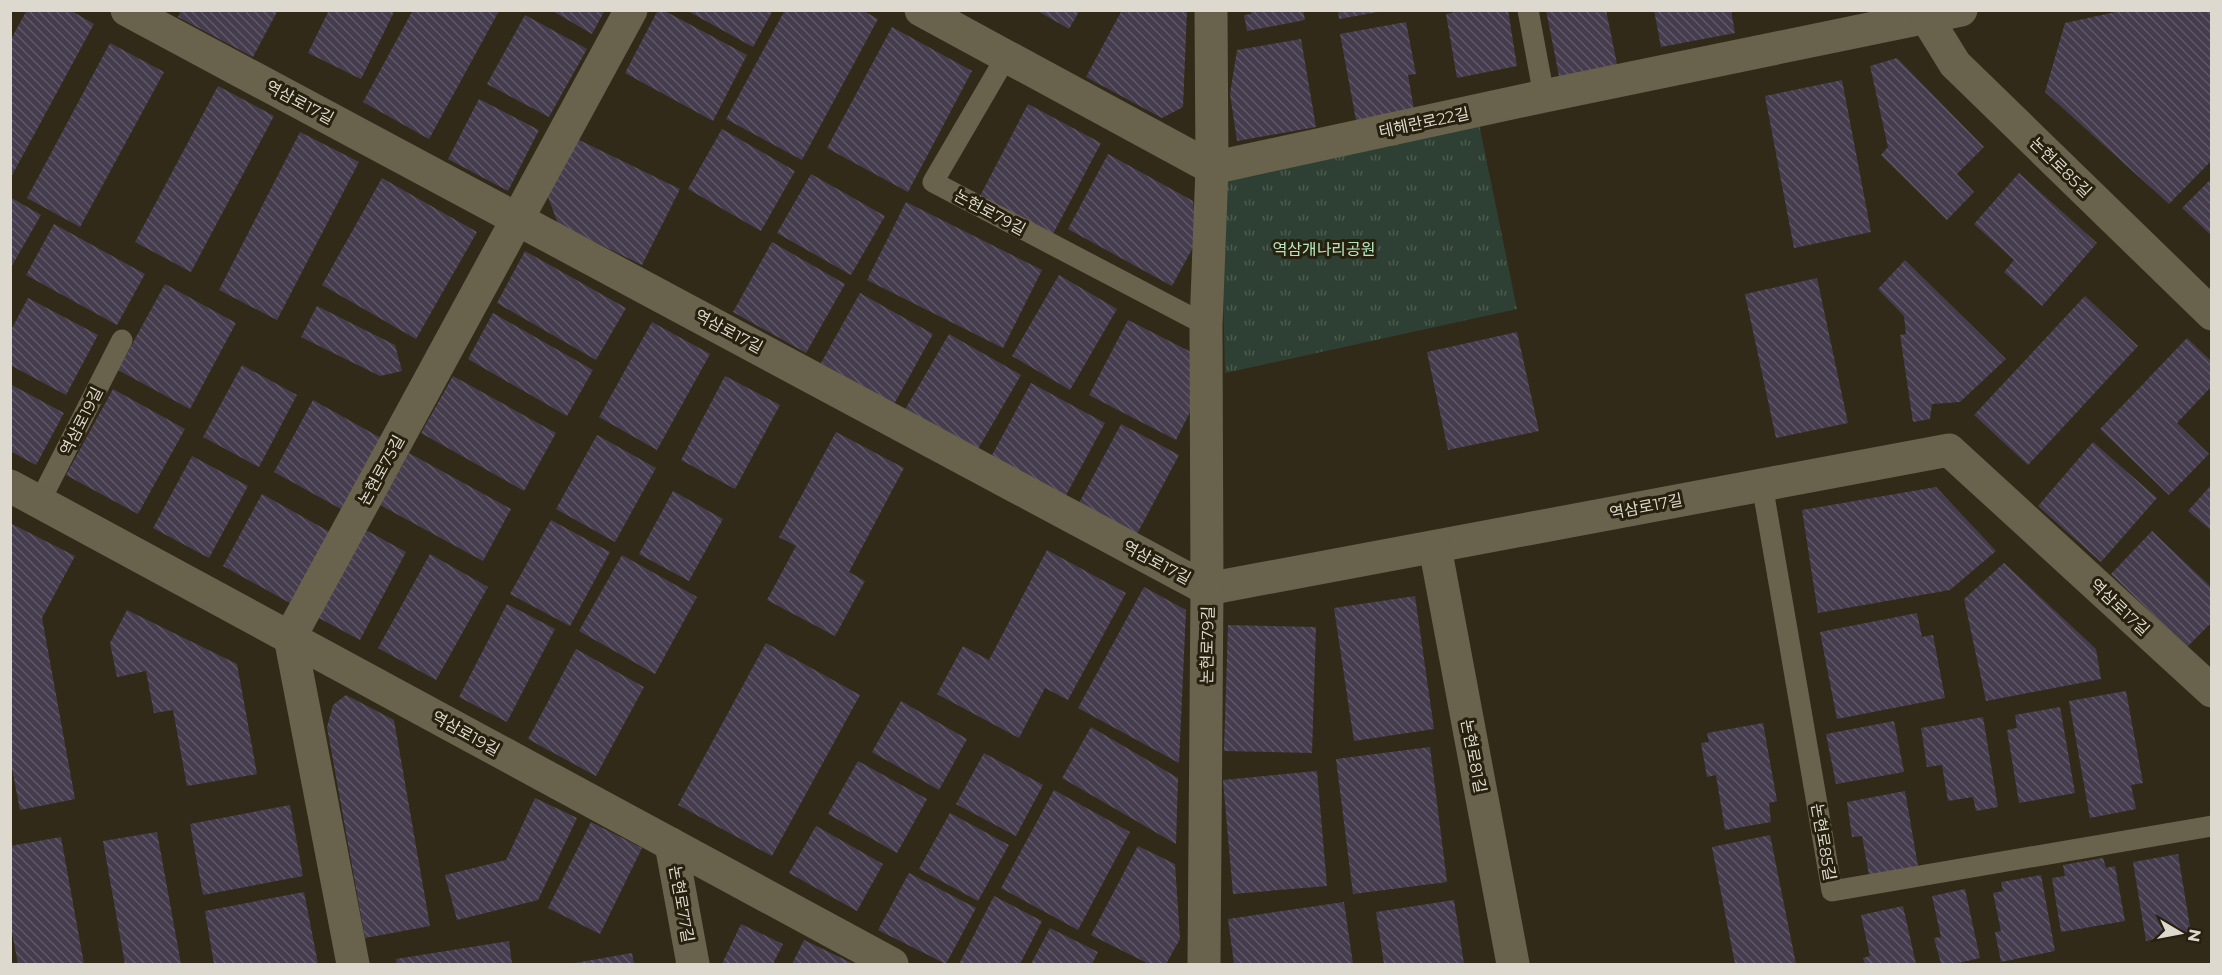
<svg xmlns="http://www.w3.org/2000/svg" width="2222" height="975" font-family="Montserrat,'Noto Sans KR',sans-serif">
<defs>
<pattern id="grass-tufts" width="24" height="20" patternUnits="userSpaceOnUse" patternTransform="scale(1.5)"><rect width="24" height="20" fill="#2e4033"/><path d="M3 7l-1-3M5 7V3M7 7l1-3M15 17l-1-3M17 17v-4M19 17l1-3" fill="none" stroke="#4c5b4f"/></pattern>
<pattern id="building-back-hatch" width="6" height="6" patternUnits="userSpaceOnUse" patternTransform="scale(1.5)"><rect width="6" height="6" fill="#453d4e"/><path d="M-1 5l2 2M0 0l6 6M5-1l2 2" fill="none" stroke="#5f5866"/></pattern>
</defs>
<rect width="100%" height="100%" fill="#312a18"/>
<polygon fill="url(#grass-tufts)" points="1478,119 1517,309 1225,373 1220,167"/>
<g fill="url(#building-back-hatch)">
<polygon points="27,10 70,10 94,24 10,179 10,41"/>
<polygon points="181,10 278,10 253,57 178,17"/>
<polygon points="329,10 395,10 361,79 308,53"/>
<polygon points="413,10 499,11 429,139 363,102"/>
<polygon points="551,10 605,10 592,34"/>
<polygon points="658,10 663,10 747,55 713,121 625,73"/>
<polygon points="686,10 773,10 753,47"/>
<polygon points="785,10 862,10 878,19 802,160 726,119"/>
<polygon points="1036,10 1080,10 1069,29"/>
<polygon points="1122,10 1187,10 1183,107 1162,118 1086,77"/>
<polygon points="1251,10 1303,10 1305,20 1247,31 1244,15 1251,14"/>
<polygon points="1338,10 1378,10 1378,12 1339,19"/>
<polygon points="1464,10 1508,10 1517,66 1457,78 1446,14"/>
<polygon points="1546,10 1606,10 1618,69 1560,81"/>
<polygon points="1654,10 1731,10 1735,33 1661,47"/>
<polygon points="2125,10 2212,10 2212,160 2169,204 2045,92 2065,23"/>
<polygon points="525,15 587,49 549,117 487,84"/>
<polygon points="1406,22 1416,74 1408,75 1414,109 1356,120 1340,34"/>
<polygon points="892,27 972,71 908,192 827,148"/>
<polygon points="1301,39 1316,127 1237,141 1230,94 1237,50"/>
<polygon points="110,43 164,72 80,227 27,198"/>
<polygon points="1897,58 1984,147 1957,174 1974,192 1947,220 1881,155 1888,147 1870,66"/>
<polygon points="1842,80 1871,232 1794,248 1765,96"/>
<polygon points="218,86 274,116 191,272 135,242"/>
<polygon points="479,99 539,130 508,191 448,159"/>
<polygon points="1028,104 1101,143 1052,236 979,198"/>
<polygon points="722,129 795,171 761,231 688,189"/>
<polygon points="300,132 359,162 277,320 219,290"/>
<polygon points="575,138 680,189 642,265 558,224 547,194"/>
<polygon points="1108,154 1193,201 1197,240 1172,286 1068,229"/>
<polygon points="2019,173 2097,243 2042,306 2004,272 2014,260 1974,224"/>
<polygon points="811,174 885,216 851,275 777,233"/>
<polygon points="382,178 477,232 416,339 322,285"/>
<polygon points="2212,178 2212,236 2182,208"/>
<polygon points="10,197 41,215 10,269"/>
<polygon points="906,202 1042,270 1003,348 867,280"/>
<polygon points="54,224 145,274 117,325 26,275"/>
<polygon points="772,242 845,284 806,353 733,312"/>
<polygon points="525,251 626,308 596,360 497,303"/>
<polygon points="1905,260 2006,359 1960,402 1932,404 1930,419 1913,422 1900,335 1906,334 1904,316 1878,289"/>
<polygon points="1059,275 1117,309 1070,390 1012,356"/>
<polygon points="1817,278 1848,423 1776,438 1745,294"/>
<polygon points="165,284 236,323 190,409 118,370"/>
<polygon points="860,293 933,334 894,404 821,363"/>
<polygon points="2085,296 2138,346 2028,465 1974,415"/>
<polygon points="28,298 98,335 66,395 10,365 10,332"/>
<polygon points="317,306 395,345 402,371 380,376 301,337"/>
<polygon points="493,313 593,370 567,416 468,359"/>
<polygon points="1128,320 1191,352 1197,398 1176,440 1089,395"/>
<polygon points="652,322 710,354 657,450 599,417"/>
<polygon points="1517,332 1539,431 1448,450 1427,352"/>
<polygon points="949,334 1021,375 975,454 903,413"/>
<polygon points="2187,338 2212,362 2212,386 2177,423 2209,454 2169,495 2100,429"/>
<polygon points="242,365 297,395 259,467 203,437"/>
<polygon points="453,376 556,433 524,491 421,433"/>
<polygon points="725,376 780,405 735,489 681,460"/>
<polygon points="1031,383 1105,423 1065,497 991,457"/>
<polygon points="10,384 64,413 36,465 10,451"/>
<polygon points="113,389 185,429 138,514 66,475"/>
<polygon points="313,400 381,438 341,509 274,472"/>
<polygon points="1121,424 1179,455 1136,536 1078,505"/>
<polygon points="836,432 904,468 849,572 865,581 835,636 767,600 796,546 779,537"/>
<polygon points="597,435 656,468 615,542 556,509"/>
<polygon points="2093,442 2157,498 2101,562 2038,506"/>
<polygon points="409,453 511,509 483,561 380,505"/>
<polygon points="192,456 248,486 209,558 153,528"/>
<polygon points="2212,484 2212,531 2188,511"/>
<polygon points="1936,487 1996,551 1950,590 1818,613 1802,510"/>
<polygon points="673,491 723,519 689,581 639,554"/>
<polygon points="262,494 330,532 290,603 223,566"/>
<polygon points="551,520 610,552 570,626 510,594"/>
<polygon points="10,523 75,556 42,618 75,799 20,810 10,758"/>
<polygon points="364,529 406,552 360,640 317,617"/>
<polygon points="2152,531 2212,588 2212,622 2187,647 2111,574"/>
<polygon points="1047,550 1126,593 1068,700 1045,688 1019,738 937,694 963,646 989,660"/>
<polygon points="430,554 488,587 436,680 378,648"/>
<polygon points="622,555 697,597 655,674 579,631"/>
<polygon points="2004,563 2096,649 2101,679 1986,701 1964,599"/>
<polygon points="1144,587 1186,610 1179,763 1078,708"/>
<polygon points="1415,596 1434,729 1354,741 1334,608"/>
<polygon points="507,604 555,629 507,722 459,697"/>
<polygon points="127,610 237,664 257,774 187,786 173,710 154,713 146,671 117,677 110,643"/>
<polygon points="1917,613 1922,637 1933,635 1945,698 1837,719 1820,632"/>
<polygon points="1228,625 1316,627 1312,753 1224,751"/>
<polygon points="766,643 860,695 772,856 678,805"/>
<polygon points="576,649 644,687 596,776 528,739"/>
<polygon points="2126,691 2143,783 2131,785 2136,809 2090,818 2069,701"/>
<polygon points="346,695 394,720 430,926 365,938 327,727 333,705"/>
<polygon points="901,701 967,739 939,790 872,752"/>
<polygon points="2060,707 2075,793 2019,803 2007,730 2017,728 2015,715"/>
<polygon points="1983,717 1998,807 1976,811 1973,797 1948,801 1942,765 1927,767 1921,728"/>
<polygon points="1894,721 1904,772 1836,784 1826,734"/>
<polygon points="1763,723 1777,801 1769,803 1771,822 1725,830 1716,775 1707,777 1701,743 1709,742 1707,733"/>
<polygon points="1091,727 1178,778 1176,844 1062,778"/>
<polygon points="1430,747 1447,882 1353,894 1336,759"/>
<polygon points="984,753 1043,785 1016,836 956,804"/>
<polygon points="858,761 927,799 897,853 828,814"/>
<polygon points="1317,771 1327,886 1233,894 1223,780"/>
<polygon points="1054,790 1130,832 1078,930 1001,888"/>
<polygon points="1905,791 1918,866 1869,875 1862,836 1852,837 1847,802"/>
<polygon points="535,798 577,818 538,900 457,920 445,875 506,860"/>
<polygon points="290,805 303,876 203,895 190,824"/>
<polygon points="950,813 1009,845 978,901 919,869"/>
<polygon points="591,822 642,848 600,934 548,908"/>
<polygon points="816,826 883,864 857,911 789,873"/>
<polygon points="157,832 181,964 125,964 103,841"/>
<polygon points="1770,835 1796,964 1735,964 1712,847"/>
<polygon points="61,837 84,964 18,964 10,922 10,846"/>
<polygon points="1138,846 1175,864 1180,939 1166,964 1149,964 1091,935"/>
<polygon points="2178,854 2191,933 2146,941 2133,862"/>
<polygon points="2103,858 2106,868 2115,866 2125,921 2061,932 2052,878 2065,876 2063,865"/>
<polygon points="909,873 976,908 946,964 878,930"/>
<polygon points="2041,875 2055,951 2001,962 1995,932 2001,931 1993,893 2003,891 2001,882"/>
<polygon points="1965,889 1980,958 1954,964 1941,964 1934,938 1941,937 1932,896"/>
<polygon points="304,892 318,964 214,964 205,911"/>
<polygon points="994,896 1042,921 1020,964 959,964"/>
<polygon points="1454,900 1464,964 1384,964 1376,912"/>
<polygon points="1344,902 1353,964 1234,964 1228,919"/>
<polygon points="1903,906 1916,964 1865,964 1863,958 1870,956 1861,915"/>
<polygon points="741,924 783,944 773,964 722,964"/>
<polygon points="1050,928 1098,952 1092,964 1031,964"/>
<polygon points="804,940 854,964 792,964"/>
<polygon points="509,941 512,964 397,964 396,959"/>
<polygon points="632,953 634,964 575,964 575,963"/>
</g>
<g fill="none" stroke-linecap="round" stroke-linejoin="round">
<g stroke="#69624d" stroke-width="21">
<polyline points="1528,10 1544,96"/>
<polyline points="1006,57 933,182 1206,325"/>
<polyline points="1762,484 1832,891 2212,826"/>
<polyline points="40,501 122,340"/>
</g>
<g stroke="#69624d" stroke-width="33">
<polyline points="127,10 1207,589 1949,450 2212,691"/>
<polyline points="921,10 1212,168 1544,96 1961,10"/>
<polyline points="1925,10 1926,17 1955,64 2212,314"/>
<polyline points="10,486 892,964"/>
<polyline points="1435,547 1513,964"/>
<polyline points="671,844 693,964"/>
<polyline points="353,964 290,637 631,10"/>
<polyline points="1204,964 1207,589 1206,325 1212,168 1211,10"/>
</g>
</g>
<g text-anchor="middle" stroke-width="6" stroke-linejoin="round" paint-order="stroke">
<g font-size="16" fill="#ddd9ce" stroke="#27200e">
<text transform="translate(300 102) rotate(28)" y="6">역삼로17길</text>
<text transform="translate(1424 122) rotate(-12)" y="6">테헤란로22길</text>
<text transform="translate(2061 167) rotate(44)" y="6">논현로85길</text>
<text transform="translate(990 212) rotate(28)" y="6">논현로79길</text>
<text transform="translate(729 331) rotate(28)" y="6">역삼로17길</text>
<text transform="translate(81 421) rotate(-63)" y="6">역삼로19길</text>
<text transform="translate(381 470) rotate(-61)" y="6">논현로75길</text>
<text transform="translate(1646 506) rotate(-11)" y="6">역삼로17길</text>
<text transform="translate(1157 562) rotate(28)" y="6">역삼로17길</text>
<text transform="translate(2120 607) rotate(43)" y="6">역삼로17길</text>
<text transform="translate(1207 645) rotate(-89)" y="6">논현로79길</text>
<text transform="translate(466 733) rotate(29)" y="6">역삼로19길</text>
<text transform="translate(1474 756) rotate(79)" y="6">논현로81길</text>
<text transform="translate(1824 842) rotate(80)" y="6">논현로85길</text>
<text transform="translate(682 904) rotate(80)" y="6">논현로77길</text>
</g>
<g font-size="16" fill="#b4e7c2" stroke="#27200e">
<text x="1324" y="255">역삼개나리공원</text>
</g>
</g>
<rect width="2222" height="975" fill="none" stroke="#ddd9ce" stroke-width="24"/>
<g transform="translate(2180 933) rotate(100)" stroke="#27200e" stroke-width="4.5" paint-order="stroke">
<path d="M0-4.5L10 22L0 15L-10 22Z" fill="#ddd9ce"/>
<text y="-9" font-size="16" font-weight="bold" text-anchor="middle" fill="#ddd9ce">N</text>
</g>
</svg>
